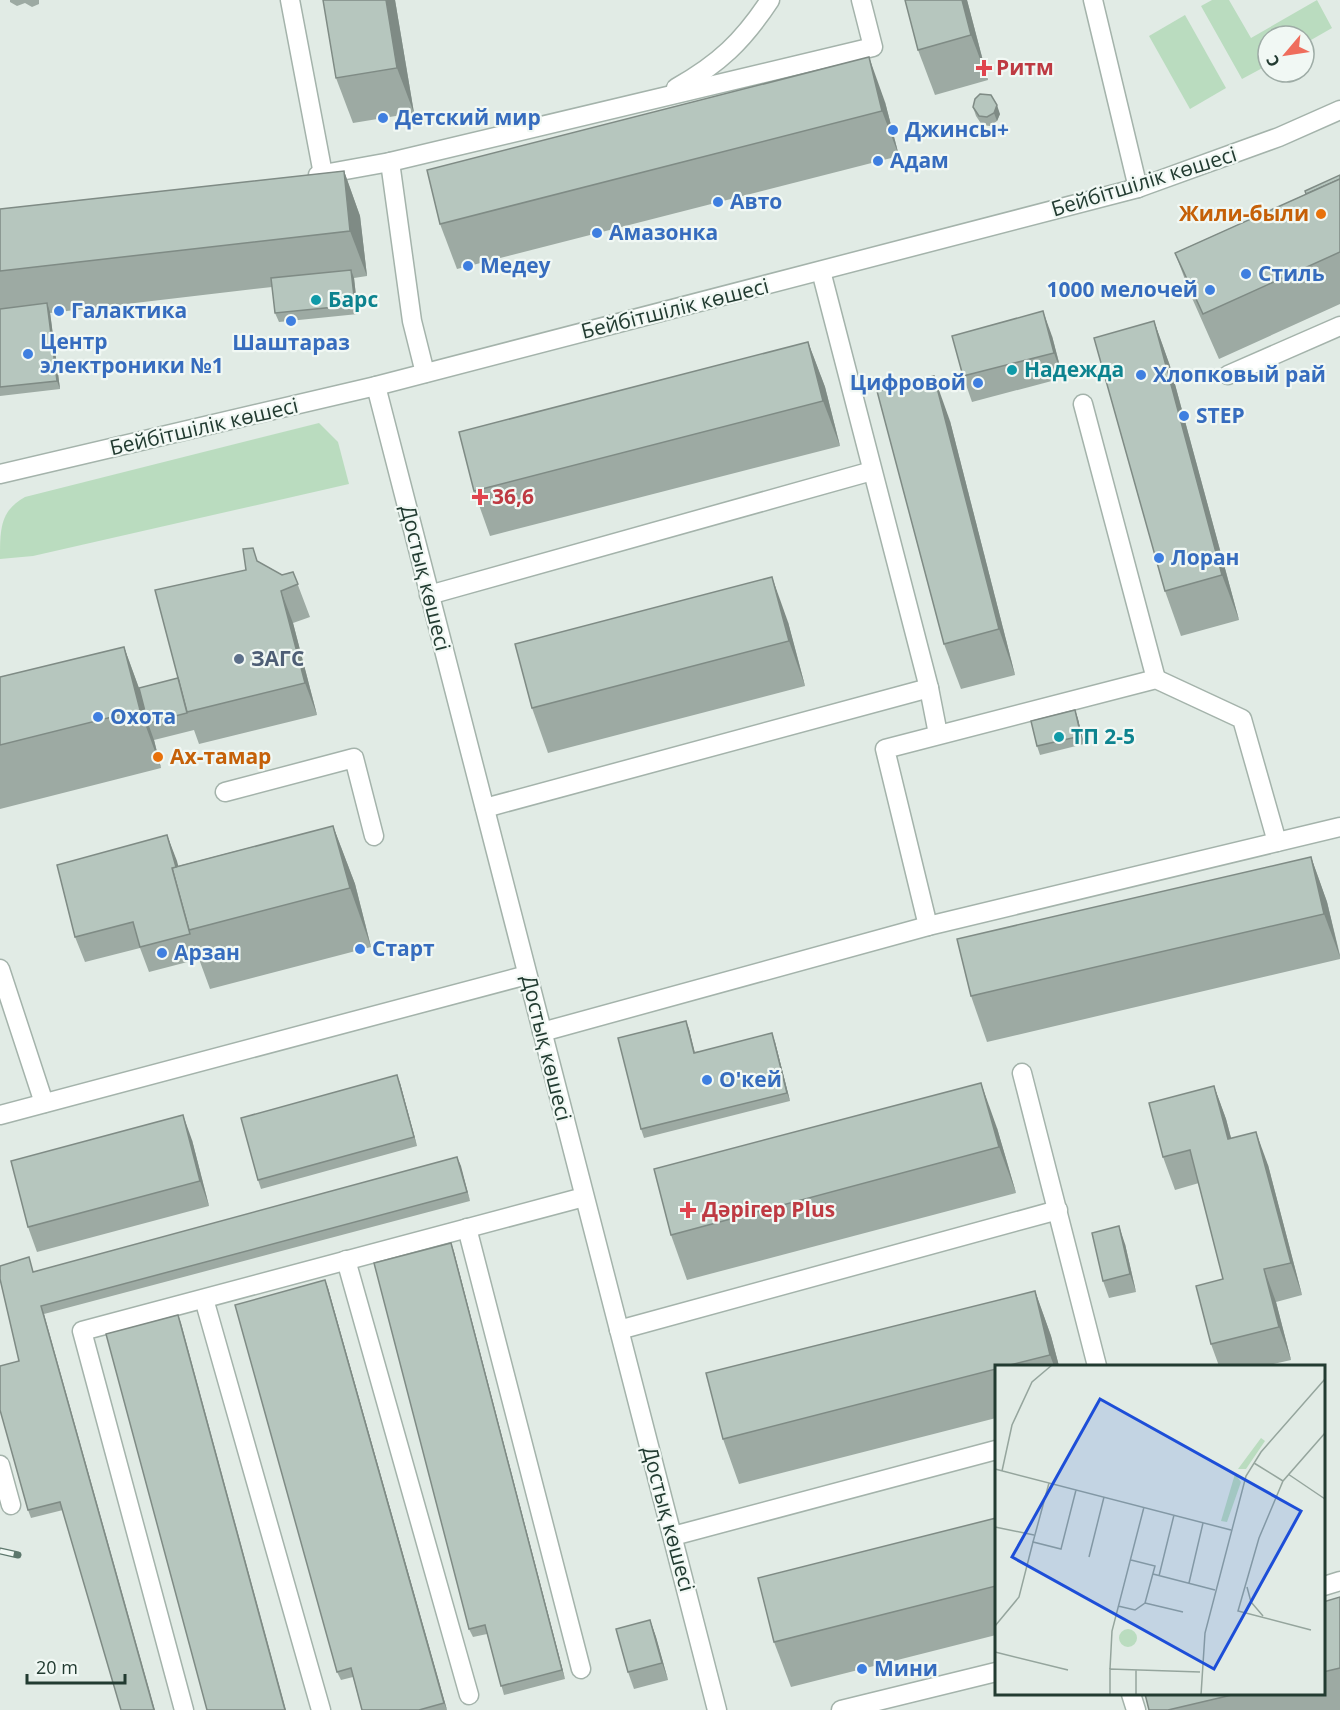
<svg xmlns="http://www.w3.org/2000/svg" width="1340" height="1710" font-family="'Open Sans',sans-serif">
<rect width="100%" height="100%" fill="#e1ebe5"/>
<g fill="#badcbf">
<polygon points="1212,0 1229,0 1251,38 1317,0 1332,28 1304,44 1304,36 1268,36 1268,65 1242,79 1201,6"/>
<polygon points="1185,15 1226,88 1190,109 1149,36"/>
<path d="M319,423L338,442L349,484L33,556L0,559C0,529 0,511 25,497Z"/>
</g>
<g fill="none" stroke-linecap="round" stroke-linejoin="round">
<g stroke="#a4b3ab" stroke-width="21">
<g id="minor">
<polyline points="290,0 323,174"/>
<polyline points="1093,0 1138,188"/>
<path d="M676,88C719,64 743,41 770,0"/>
<polyline points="390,162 412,321 425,373"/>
<polyline points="318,175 390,162 873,47 861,0"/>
<polyline points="821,271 929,688 938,734"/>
<polyline points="1228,375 1340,326"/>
<polyline points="376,386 717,1710"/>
<polyline points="1083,404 1156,679"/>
<polyline points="0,474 376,386 1138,188 1279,137 1340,110"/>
<polyline points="429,595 872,471"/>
<polyline points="225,792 354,758 374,836"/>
<polyline points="485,808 929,688"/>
<polyline points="928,926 885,749 1156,679 1242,719 1277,842"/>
<polyline points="0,969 44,1103"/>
<polyline points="542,1032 928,926 1340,827"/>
<polyline points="1022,1073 1097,1366"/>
<polyline points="0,1115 527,975"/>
<polyline points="467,1228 581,1669"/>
<polyline points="346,1260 469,1695"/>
<polyline points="204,1299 321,1710"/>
<polyline points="619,1330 1058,1210"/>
<polyline points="0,1465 11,1505"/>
<polyline points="673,1536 996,1450"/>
<polyline points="1324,1586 1340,1581"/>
<polyline points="1131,1694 1136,1710"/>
<polyline points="184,1710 82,1331 584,1197"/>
<polyline points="841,1710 996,1672"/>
</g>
</g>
<use href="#minor" stroke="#fff" stroke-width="18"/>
<g stroke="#5c776c" stroke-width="7">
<polyline id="rail" points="0,1551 18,1555"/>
</g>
<use href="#rail" stroke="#f1f8f4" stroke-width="4.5" stroke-dasharray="14" stroke-linecap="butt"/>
</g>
<g fill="#9daaa3">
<polygon points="10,0 39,0 39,4 32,7 25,3 17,6 10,2"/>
<polygon points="395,0 414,113 353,123 336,78"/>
<polygon points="967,0 988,80 935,95 918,50"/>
<polygon points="885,102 899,156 457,269 440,224"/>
<polygon points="973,107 1000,114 997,121 990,126 982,125 976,116"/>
<polygon points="344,171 360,216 367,276 354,278 358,314 279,322 275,313 272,287 50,313 60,389 0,396 0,209"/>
<polygon points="1340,175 1340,304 1219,359 1192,298 1175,253 1306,194"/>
<polygon points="1154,321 1170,366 1239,620 1181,636 1165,591"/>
<polygon points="1052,336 1063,378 972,402 963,376"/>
<polygon points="808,342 825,387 840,446 490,536 474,491"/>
<polygon points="950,421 1015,675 961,689 944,644"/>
<polygon points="257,561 282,575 293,572 310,617 293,623 317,715 199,744 194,730 154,740 161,768 0,809 0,677 124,647 139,688 178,678 246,570"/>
<polygon points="788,622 805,686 548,753 532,708"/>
<polygon points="1075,710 1078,719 1084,744 1040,755 1037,746"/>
<polygon points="333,826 355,884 371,947 210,989 199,959 149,972 140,948 85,962 75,937 167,835 178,866"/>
<polygon points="1311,857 1327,902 1340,955 1340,959 987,1042 971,996"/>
<polygon points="689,1029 694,1052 775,1042 790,1101 644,1138 641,1129"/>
<polygon points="400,1083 417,1146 261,1189 258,1180"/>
<polygon points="1214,1086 1226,1119 1231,1138 1268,1165 1302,1295 1276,1302 1291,1360 1264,1366 1219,1366 1211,1344 1223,1279 1199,1183 1175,1190 1163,1157"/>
<polygon points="997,1128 1016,1193 687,1280 671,1235"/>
<polygon points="192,1140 209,1206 37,1252 28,1227"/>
<polygon points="457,1157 470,1201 44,1314 63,1510 31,1518 28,1510 19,1361 34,1272"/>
<polygon points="451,1243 454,1252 565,1679 504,1695 487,1634 473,1637 469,1629"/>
<polygon points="1125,1244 1136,1292 1109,1298 1103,1281"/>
<polygon points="325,1280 328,1288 447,1710 362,1710 353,1677 341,1680 337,1672"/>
<polygon points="1035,1291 1051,1336 1059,1366 996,1366 996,1418 739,1484 723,1439"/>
<polygon points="996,1518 996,1635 791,1687 774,1642"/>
<polygon points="1340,1597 1340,1710 1149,1710 1145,1694 1323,1694 1323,1602"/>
<polygon points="650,1620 656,1637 668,1680 634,1689 628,1672"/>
</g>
<g fill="#7f8b85">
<polygon points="386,0 395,0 414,113 397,68"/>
<polygon points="962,0 967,0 988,80 971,35"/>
<polygon points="869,57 885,102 899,156 882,111"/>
<polygon points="997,105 1000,114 997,121 994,113"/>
<polygon points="344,171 360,216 367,276 350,231"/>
<polygon points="351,270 354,278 358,314 355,305"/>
<polygon points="47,303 50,312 60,389 57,381"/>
<polygon points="1043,311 1052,336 1063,378 1054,353"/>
<polygon points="1154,321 1170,366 1239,620 1222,575"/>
<polygon points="808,342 825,387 840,446 823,401"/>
<polygon points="934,376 950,421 1015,675 999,629"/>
<polygon points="772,577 788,622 805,686 789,641"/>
<polygon points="281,591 293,623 317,715 305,683"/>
<polygon points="124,647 145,705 148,723 154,740 161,768 140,710"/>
<polygon points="1075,710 1078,719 1084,744 1081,736"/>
<polygon points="333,826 355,884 371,947 350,888"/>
<polygon points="167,835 177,861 194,929 192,929"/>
<polygon points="1311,857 1327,902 1340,957 1324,914"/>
<polygon points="686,1021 689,1029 697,1061 694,1053"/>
<polygon points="772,1033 775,1042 790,1101 787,1093"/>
<polygon points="397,1075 400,1083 417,1146 414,1137"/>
<polygon points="981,1083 997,1128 1016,1193 999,1147"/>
<polygon points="1214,1086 1226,1119 1240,1172 1228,1139"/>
<polygon points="183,1115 192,1140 209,1206 200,1181"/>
<polygon points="1256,1132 1268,1165 1302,1295 1291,1263"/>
<polygon points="457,1157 461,1166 470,1201 467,1192"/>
<polygon points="1119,1226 1125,1244 1136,1292 1130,1274"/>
<polygon points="451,1243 454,1252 565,1679 562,1670"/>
<polygon points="1264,1269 1276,1302 1291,1360 1279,1327"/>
<polygon points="325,1280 328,1288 447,1710 444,1703"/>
<polygon points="1035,1291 1051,1336 1059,1366 1054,1366 1050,1355"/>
<polygon points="41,1306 44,1314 155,1710 154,1710"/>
<polygon points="178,1315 181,1323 286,1710 285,1710"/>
<polygon points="650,1620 656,1637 668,1680 662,1663"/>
</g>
<g fill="#b6c6be" stroke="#7f8b85" stroke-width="1.5">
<polygon points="323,0 386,0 397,68 336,78"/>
<polygon points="905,0 962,0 971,35 918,50"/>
<polygon points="869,57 882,111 440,224 427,170"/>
<polygon points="980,94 991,95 997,105 994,113 987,117 979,116 973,107 975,99"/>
<polygon points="344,171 350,231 0,271 0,209"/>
<polygon points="1340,175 1340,179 1306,194 1305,191"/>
<polygon points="1340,179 1340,252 1203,314 1175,253"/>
<polygon points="351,270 355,305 275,313 271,278"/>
<polygon points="47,303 57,381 0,387 0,309"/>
<polygon points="1043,311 1054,353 963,376 952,336"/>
<polygon points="1154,321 1222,575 1165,591 1094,338"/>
<polygon points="808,342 823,401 474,491 459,432"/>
<polygon points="934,376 999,629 944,644 877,391"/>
<polygon points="253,548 257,561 282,575 293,572 298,584 281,591 305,683 187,712 155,590 246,570 243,549"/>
<polygon points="772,577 789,641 532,708 515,644"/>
<polygon points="124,647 140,710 0,745 0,677"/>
<polygon points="178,678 187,713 148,723 139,688"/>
<polygon points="1075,710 1081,736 1037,746 1031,721"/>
<polygon points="333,826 350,888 189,930 172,868"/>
<polygon points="167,835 176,867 172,868 190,934 140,947 133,922 75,937 57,865"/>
<polygon points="1311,857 1324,914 971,996 957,939"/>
<polygon points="686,1021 694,1053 772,1033 787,1093 641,1129 618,1038"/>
<polygon points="397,1075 414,1137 258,1180 241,1118"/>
<polygon points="981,1083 999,1147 671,1235 654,1169"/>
<polygon points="1214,1086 1228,1139 1256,1132 1291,1263 1264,1269 1279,1327 1211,1344 1196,1286 1223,1279 1190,1150 1163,1157 1149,1103"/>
<polygon points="183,1115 200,1181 28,1227 11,1161"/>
<polygon points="457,1157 467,1192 41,1306 154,1710 121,1710 60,1502 28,1510 0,1410 0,1366 19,1361 0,1279 0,1266 29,1257 33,1272"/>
<polygon points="1119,1226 1130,1274 1103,1281 1092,1233"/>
<polygon points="451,1243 562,1670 501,1686 485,1625 469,1629 374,1263"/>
<polygon points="325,1280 444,1703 419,1710 362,1710 351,1668 337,1672 235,1305"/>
<polygon points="1035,1291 1050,1355 1006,1366 996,1366 996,1369 723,1439 706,1373"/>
<polygon points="178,1315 285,1710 207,1710 106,1334"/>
<polygon points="996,1518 996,1586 774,1642 758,1578"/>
<polygon points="1340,1597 1340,1668 1323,1672 1323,1602"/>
<polygon points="650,1620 662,1663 628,1672 616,1629"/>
<polygon points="1145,1694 1236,1694 1168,1710 1149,1710"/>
</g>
<g fill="#e0444e" stroke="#f1f8f4" stroke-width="2">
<path d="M981 59h6v6h6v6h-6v6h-6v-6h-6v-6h6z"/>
<path d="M477 488h6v6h6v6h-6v6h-6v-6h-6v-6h6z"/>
<path d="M685 1201h6v6h6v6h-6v6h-6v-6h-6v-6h6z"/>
</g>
<g fill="#3f7fe0" stroke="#f1f8f4" stroke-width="2">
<circle cx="383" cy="118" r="6"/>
<circle cx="893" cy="130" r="6"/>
<circle cx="878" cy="161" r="6"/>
<circle cx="718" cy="202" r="6"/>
<circle cx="597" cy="233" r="6"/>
<circle cx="468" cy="266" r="6"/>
<circle cx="1246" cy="274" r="6"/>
<circle cx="1210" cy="290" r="6"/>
<circle cx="59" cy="311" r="6"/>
<circle cx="291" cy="321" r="6"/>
<circle cx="28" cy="354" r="6"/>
<circle cx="1141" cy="375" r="6"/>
<circle cx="978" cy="383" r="6"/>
<circle cx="1184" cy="416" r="6"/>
<circle cx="1159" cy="558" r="6"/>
<circle cx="98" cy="717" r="6"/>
<circle cx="360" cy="949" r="6"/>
<circle cx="162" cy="953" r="6"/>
<circle cx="707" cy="1080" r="6"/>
<circle cx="862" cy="1669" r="6"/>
</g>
<g fill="#e8710a" stroke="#f1f8f4" stroke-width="2">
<circle cx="1321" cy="214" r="6"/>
<circle cx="158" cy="757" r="6"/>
</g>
<g fill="#0f9aa8" stroke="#f1f8f4" stroke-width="2">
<circle cx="316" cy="300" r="6"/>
<circle cx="1012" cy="370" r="6"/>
<circle cx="1059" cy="737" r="6"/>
</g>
<circle fill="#5c6f8a" stroke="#f1f8f4" stroke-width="2" cx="239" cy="659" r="6"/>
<g text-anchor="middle" stroke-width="4.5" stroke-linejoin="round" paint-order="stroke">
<g font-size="21" font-weight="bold" fill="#be3a42" stroke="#f1f8f4" text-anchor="start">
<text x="996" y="75">Ритм</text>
<text x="492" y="504">36,6</text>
<text x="702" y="1217">Дәрігер Plus</text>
</g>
<g font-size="21" font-weight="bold" fill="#366cbe" stroke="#f1f8f4" text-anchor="start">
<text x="395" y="125">Детский мир</text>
<text x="905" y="137">Джинсы+</text>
<text x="890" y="168">Адам</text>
<text x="730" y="209">Авто</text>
<text x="609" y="240">Амазонка</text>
<text x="480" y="273">Медеу</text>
<text x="1258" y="281">Стиль</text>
<text x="1198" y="297" text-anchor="end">1000 мелочей</text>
<text x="71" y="318">Галактика</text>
<text x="40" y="349">Центр<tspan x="40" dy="24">электроники №1</tspan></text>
<text x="291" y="350" text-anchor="middle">Шаштараз</text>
<text x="1153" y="382">Хлопковый рай</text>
<text x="966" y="390" text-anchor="end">Цифровой</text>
<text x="1196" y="423">STEP</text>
<text x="1171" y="565">Лоран</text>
<text x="110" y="724">Охота</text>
<text x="372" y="956">Старт</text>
<text x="174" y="960">Арзан</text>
<text x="719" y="1087">О'кей</text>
<text x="874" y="1676">Мини</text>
</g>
<g font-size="21" fill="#223b31" stroke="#f1f8f4">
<text transform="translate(1144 182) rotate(-17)" y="7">Бейбітшілік көшесі</text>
<text transform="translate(675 309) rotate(-14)" y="7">Бейбітшілік көшесі</text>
<text transform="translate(204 427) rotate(-13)" y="7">Бейбітшілік көшесі</text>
<text transform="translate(425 578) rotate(76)" y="7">Достық көшесі</text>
<text transform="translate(546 1048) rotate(76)" y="7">Достық көшесі</text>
<text transform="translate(668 1519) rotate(75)" y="7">Достық көшесі</text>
</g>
<g font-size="21" font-weight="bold" fill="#c56008" stroke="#f1f8f4" text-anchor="end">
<text x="1309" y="221">Жили-были</text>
<text x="170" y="764" text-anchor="start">Ах-тамар</text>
</g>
<g font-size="21" font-weight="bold" fill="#0d838f" stroke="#f1f8f4" text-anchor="start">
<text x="328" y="307">Барс</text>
<text x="1024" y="377">Надежда</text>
<text x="1071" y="744">ТП 2-5</text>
</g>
<g font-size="21" font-weight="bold" fill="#4e5e75" stroke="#f1f8f4" text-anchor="start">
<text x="251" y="666">ЗАГС</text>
</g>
</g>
<g transform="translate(995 1365)">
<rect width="330" height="330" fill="#e1ebe5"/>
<path d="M266,73L270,76L251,104H243ZM240,109L246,117L232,157L226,156ZM124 273a9 9 0 1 1 18 0a9 9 0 1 1-18 0Z" fill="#badcbf"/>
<path fill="none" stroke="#95a59d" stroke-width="1.5" d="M259,98L288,116M0,104L236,165M7,106L17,60L37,17L57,0M293,109L330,134M0,162L39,170M38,177L54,118M94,192L109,132M158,209L220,225M164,211L179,150M194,218L208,158M252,222L256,237L268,251M150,238L188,247M123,241L140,245L150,238L160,201L136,195M0,261L24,232L38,177L66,184L81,125M316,265L243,246L264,173L288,116L330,68M0,287L73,305M115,304L117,266L149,142M141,305V330M115,330V304L205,307M206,330L210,268L251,111L266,87L330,14"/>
<path fill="#1d4ed8" fill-opacity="0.15" stroke="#1d4ed8" stroke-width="3" d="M105,34L306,146L219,304L17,192Z"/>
<rect width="330" height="330" fill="none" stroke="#223b31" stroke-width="3"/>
</g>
<g transform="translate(1286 54) rotate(241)"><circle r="28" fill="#f1f8f4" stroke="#9eaca6" stroke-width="1.5"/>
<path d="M0-4.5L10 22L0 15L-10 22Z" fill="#ef6d5c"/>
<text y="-9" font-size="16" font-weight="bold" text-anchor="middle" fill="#223b31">С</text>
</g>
<path d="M27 1674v9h98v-9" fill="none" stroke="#223b31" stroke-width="3"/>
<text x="36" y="1674" font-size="18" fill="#223b31" stroke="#f1f8f4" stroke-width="4.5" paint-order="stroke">20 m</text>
</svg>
